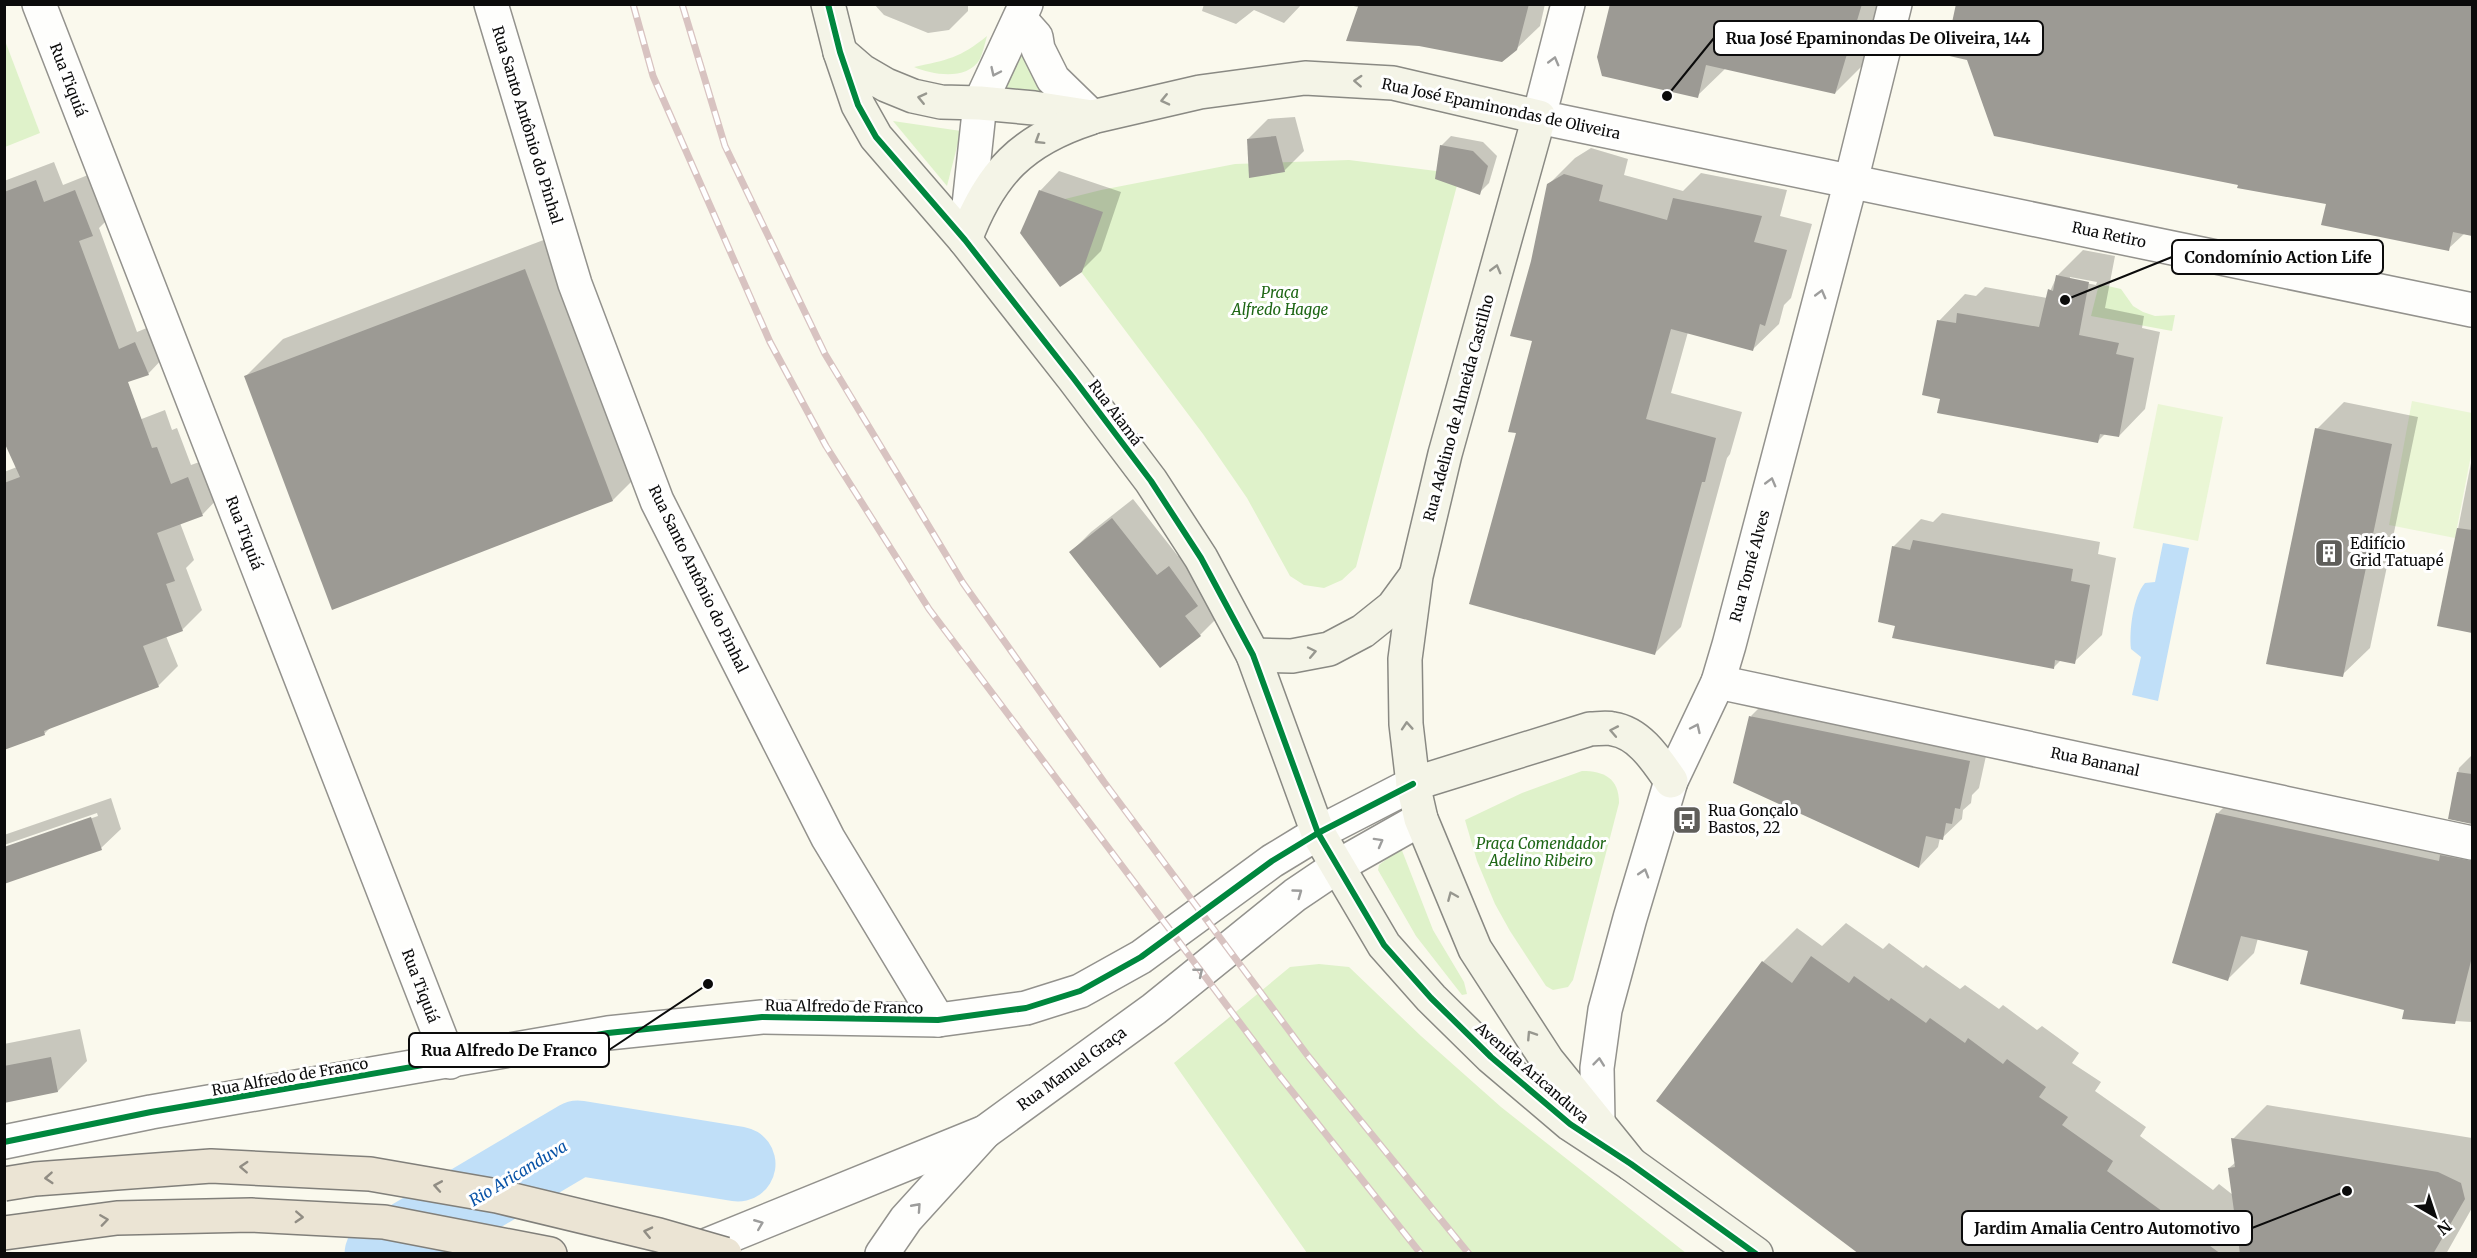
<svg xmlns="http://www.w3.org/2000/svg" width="2477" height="1258" font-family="Merriweather,serif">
<rect width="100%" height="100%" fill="#faf9ed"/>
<g fill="#dff2ca">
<path d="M987,36C985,43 983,52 980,59C967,81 933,75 914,67C947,60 960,58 987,36Z"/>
<polygon points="1025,37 1048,93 1006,90"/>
<polygon points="4,38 40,133 5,147 4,147"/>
<polygon points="893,121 961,131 947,186"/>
<polygon points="1349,160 1460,174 1356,567 1342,580 1324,588 1304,585 1290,576 1247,498 1203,434 1073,261 1041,205 1101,190 1235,164"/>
<polygon points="2099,284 2121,289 2133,306 2143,312 2155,316 2175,315 2172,331 2091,316"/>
<path d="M1582,771C1604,771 1619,778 1619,803L1573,980L1568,987L1553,990L1546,986L1510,931L1495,904L1477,861L1465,820L1522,793Z"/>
<polygon points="1401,848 1433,930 1464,982 1467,994 1462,995 1416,936 1378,870 1379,865"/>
<polygon points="1319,964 1349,967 1421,1036 1501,1107 1686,1253 1307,1253 1174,1063 1290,967"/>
</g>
<g fill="#eaf6d5">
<polygon points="2412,401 2472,413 2472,450 2455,538 2389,525"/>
<polygon points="2158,404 2223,417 2198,541 2133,528"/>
</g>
<path fill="#c0dff8" d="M2163,543L2189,548L2158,701L2132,695L2141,657L2131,649C2129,631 2133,597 2145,583L2155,582Z"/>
<g fill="#0003" fill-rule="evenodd">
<polygon points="874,4 968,4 968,11 949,30 928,33 884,15"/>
<polygon points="1204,4 1302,4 1284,23 1254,10 1236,24 1202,11"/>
<polygon points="1346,4 1545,4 1540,26 1516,49"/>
<polygon points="1612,4 1887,4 1872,56 1835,93 1726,68 1697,96"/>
<polygon points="1957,4 2472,4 2472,235 2464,234 2448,249 2327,203 2240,184"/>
<polygon points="1295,117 1304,151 1284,171 1248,139 1268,119"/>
<polygon points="1451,136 1483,142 1497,156 1489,183 1479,193 1441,146"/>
<polygon points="1591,148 1628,159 1624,175 1683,191 1701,173 1787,190 1780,216 1812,224 1791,298 1784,305 1779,324 1752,350 1688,332 1671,393 1742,412 1730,454 1727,458 1681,627 1655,653 1518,432 1534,340 1532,261 1548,185 1575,158"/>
<polygon points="54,162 63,185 93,173 111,216 99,228 137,332 154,325 166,355 148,374 4,419 4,181"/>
<polygon points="1059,171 1121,192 1101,251 1081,271 1040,191"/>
<polygon points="562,233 650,463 613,500 246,376 283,339"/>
<path d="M2083,250L2115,256L2105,308L2144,316L2142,328L2160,332L2145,409L2119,436L2106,433L2098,441L1941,398L1939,321L1965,294L1976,296L1985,287L2047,298L2057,276ZM2070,277L2097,282L2096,285L2070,280Z"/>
<polygon points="2344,402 2418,417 2370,648 2342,675 2317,429"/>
<polygon points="165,410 172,430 177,428 191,465 208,459 222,494 203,514 180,523 194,560 186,568 202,610 182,630 166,636 178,666 158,686 51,727 45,733 4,749 4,472"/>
<polygon points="2472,458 2472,632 2439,625"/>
<polygon points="1133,499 1178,556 1190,548 1220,615 1200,635 1071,552 1091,532"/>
<polygon points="1942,513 2100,542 2098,554 2116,558 2102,635 2074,662 2061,660 2053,668 1896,624 1893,547 1921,519 1933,522"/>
<polygon points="1770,697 1989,742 1979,788 1972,795 1971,803 1963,810 1962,819 1942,838 1940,838 1938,847 1919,867 1751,716"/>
<polygon points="2472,755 2472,822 2449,817 2459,768"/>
<polygon points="2244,787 2472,830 2472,1022 2404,1018 2405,1009 2309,950 2258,938 2254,953 2227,980 2217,814"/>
<polygon points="111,798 121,829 101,848 4,849 98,816 97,813 4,845 4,835"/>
<polygon points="1846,923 1883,949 1889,943 1923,968 1926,965 1960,989 1965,985 1999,1009 2003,1005 2037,1030 2042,1026 2079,1053 2072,1063 2101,1082 2095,1091 2146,1127 2140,1136 2213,1190 2219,1184 2233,1195 2229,1168 2236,1162 2233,1139 2267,1105 2472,1138 2472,1208 2446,1254 1862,1254 1763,962 1797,928 1822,946"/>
<polygon points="80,1029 87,1061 58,1091 4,1102 4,1044"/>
</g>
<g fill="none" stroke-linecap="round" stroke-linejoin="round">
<polyline stroke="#c0dff8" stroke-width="75" points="382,1254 578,1138 738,1164"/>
</g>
<g fill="#9c9a94">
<polygon points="1359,4 1529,4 1517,50 1502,62 1419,46 1346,41"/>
<polygon points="1610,4 1862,4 1835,94 1706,65 1698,98 1602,76 1597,57"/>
<polygon points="1956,4 2472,4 2472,236 2453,232 2449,251 2321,225 2326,204 2237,188 2238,185 1994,136 1967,60 1945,55"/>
<polygon points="1276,136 1285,172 1249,178 1247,139"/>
<polygon points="1440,145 1473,151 1488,166 1480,195 1435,179"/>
<polygon points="1564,174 1603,185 1599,201 1667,220 1673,198 1762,216 1754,242 1787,250 1765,326 1760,324 1753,351 1671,329 1646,419 1716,438 1705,482 1702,482 1655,655 1469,604 1516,433 1508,432 1532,341 1510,336 1531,261 1547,184"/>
<polygon points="36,180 44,202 75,190 93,236 79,241 119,349 135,342 149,375 128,382 152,448 157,447 171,484 188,477 203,516 157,533 175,581 166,584 183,631 143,646 159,687 44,731 45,735 4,750 4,483 20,477 4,442 4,192"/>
<polygon points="1039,190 1103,212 1082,272 1060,287 1020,233"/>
<polygon points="525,269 613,501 332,610 244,376"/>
<polygon points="2056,275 2089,282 2079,335 2119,343 2116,354 2134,358 2119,437 2100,434 2098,443 1937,413 1940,399 1922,395 1937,320 1956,323 1957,313 2039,327 2048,289 2053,291"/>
<polygon points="2315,428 2392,444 2343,677 2266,664"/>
<polygon points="1112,518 1157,575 1169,566 1198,606 1185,616 1201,636 1160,668 1069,552"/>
<polygon points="2457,528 2472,530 2472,633 2437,626"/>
<polygon points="1913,540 2073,569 2071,581 2090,585 2075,664 2055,660 2054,669 1892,638 1895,626 1878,622 1892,546 1910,550"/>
<polygon points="1749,716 1970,761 1960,809 1955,808 1952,824 1946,823 1943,840 1926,836 1919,868 1733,783"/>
<polygon points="2457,772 2472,774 2472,824 2448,819"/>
<polygon points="2216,813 2439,861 2440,855 2472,861 2472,957 2455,1024 2402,1019 2404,1010 2300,984 2308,951 2241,936 2228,981 2172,963"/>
<polygon points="91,817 102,850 4,884 4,847"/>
<polygon points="1811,956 1849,983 1854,976 1889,1001 1891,998 1926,1023 1930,1018 1965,1043 1968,1038 2003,1064 2007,1059 2046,1087 2039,1097 2068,1117 2062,1125 2113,1161 2107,1171 2221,1254 1859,1254 1656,1101 1762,961 1792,983"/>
<polygon points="51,1057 58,1092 4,1103 4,1066"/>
<polygon points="2231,1138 2438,1172 2461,1183 2465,1199 2433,1254 2240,1254 2228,1168 2235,1167"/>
</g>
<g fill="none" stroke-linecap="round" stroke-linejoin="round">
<g stroke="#93928d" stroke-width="36">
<g id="minor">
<polyline points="39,4 450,1062"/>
<polyline points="491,4 575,284 657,501 828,838 938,1020"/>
<polyline points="1568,4 1539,117 2472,310"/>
<polyline points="1020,19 1036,37 1038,49 1053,79 1092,117"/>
<polyline points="966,233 980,103 1026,4"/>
<polyline points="1718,682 2472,843"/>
<polyline points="1598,1121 1597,1068 1605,1010 1630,918 1671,781 1718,682 1729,645 1851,181 1895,4"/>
<polyline points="882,1254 906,1219 985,1132"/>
</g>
</g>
<g stroke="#93928d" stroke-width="36">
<g id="tertiary">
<polyline points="4,1142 151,1112 608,1033 762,1017 938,1020 1026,1008 1080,991 1141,957 1272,861 1318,833 1413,784"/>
<polyline points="685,1254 985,1132 1154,1009 1295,895 1338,866 1421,819"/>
</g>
</g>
<g stroke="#898983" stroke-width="36">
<g id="secondary">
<polyline points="828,4 840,52 858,105 876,137 965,240 1074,379 1151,481 1201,558 1253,655 1318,833 1384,945 1431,998 1491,1057 1570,1124 1631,1164 1756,1254"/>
<polyline points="840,52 862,71 886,85 913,96 941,102 980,103 1034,108 1092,117 1200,92 1305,78 1393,83 1539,117 1445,454 1416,576 1405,659 1406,724 1413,784 1421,819 1475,949 1547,1060 1631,1164"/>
<path d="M965,240C990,173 1022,140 1090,118"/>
<polyline points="1253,655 1292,656 1329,649 1363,631 1393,607 1415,577"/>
<path d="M1413,784L1590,729C1597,729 1606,727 1613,729C1640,733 1657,761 1671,781"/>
</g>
</g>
<g stroke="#807f7a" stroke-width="36">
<polyline id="trunk" points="4,1233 117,1218 251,1215 384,1222 550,1254"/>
</g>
<use href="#minor" stroke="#fefefc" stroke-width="33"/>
<use href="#tertiary" stroke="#fefefc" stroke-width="33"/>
<use href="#secondary" stroke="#f4f4e7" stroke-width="33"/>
<use href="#trunk" stroke="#ebe4d4" stroke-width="33"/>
<g stroke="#d8c3c1" stroke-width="7">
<g id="rail">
<polyline points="633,4 653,76 770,342 826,446 929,609 1279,1075 1421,1254"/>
<polyline points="682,4 725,146 825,354 963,583 1104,782 1308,1056 1469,1254"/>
</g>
</g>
<use href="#rail" stroke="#fff" stroke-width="4.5" stroke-dasharray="14" stroke-linecap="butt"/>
<g stroke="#807f7a" stroke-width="36" stroke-linecap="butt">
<polyline id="trunk-bridge" points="4,1184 35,1179 211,1166 370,1174 497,1196 659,1235 725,1254"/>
</g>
<use href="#trunk-bridge" stroke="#ebe4d4" stroke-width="33"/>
<g stroke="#fff" stroke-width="10">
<g id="cycleway">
<polyline points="828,4 840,52 858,105 876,137 965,240 1074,379 1151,481 1201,558 1253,655 1318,833 1384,945 1431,998 1491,1057 1570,1124 1631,1164 1756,1254"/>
<polyline points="4,1142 151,1112 608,1033 762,1017 938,1020 1026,1008 1080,991 1141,957 1272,861 1318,833 1413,784"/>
</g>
</g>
<use href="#cycleway" stroke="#00873e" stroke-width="6"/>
</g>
<defs><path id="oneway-chevron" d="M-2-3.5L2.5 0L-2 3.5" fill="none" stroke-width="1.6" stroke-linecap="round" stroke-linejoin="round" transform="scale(1.5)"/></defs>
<g stroke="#9d9d9c">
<use href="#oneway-chevron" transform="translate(1554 61) rotate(-75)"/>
<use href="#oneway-chevron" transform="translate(995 72) rotate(115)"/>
<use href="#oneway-chevron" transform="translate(1821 294) rotate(-75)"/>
<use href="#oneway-chevron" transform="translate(1771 482) rotate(-75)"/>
<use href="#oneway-chevron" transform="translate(1696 728) rotate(-65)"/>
<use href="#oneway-chevron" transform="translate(1379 842) rotate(-29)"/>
<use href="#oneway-chevron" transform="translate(1644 873) rotate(-73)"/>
<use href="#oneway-chevron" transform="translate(1298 893) rotate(-36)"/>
<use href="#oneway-chevron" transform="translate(1199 972) rotate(-39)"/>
<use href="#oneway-chevron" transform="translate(1599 1062) rotate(-84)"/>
<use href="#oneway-chevron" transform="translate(917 1207) rotate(-48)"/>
<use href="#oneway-chevron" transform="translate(759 1224) rotate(-22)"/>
</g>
<g stroke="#97978f">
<use href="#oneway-chevron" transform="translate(1358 81) rotate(-177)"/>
<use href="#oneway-chevron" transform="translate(922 98) rotate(-167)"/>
<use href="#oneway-chevron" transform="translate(1165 100) rotate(167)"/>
<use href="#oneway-chevron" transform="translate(1039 140) rotate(148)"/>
<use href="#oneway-chevron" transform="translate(1496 269) rotate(-75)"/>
<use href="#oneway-chevron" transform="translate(1312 652) rotate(-12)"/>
<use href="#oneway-chevron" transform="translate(1407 726) rotate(-94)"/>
<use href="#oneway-chevron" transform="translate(1614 731) rotate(-169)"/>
<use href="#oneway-chevron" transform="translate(1452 896) rotate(-113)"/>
<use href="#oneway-chevron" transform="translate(1531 1035) rotate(-123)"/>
</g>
<g stroke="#918d84">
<use href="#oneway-chevron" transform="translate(244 1167) rotate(-177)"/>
<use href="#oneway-chevron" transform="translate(49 1178) rotate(176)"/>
<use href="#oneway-chevron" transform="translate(438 1186) rotate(-170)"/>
<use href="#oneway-chevron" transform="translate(299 1217) rotate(3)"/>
<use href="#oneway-chevron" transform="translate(104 1220) rotate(-8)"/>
<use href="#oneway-chevron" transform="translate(648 1232) rotate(-167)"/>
</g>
<defs>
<g id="building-square" transform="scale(1.5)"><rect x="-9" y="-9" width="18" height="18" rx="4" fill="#5f5e5a" stroke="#fff"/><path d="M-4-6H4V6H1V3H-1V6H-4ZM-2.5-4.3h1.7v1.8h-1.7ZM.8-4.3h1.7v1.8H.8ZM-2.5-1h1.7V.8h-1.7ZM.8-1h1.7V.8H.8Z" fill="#fff"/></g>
<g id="bus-square" transform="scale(1.5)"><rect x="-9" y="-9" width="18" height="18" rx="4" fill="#5f5e5a" stroke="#fff"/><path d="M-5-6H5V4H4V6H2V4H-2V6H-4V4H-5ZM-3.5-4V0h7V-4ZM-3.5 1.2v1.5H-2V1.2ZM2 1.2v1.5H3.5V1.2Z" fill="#fff"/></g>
</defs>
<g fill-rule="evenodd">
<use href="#building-square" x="2329" y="553"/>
<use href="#bus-square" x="1687" y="820"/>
</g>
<g text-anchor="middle" stroke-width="6" stroke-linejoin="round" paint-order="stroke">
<g font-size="15" fill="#0b0b0b" stroke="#fff">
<text transform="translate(68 80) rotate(69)" y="5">Rua Tiquiá</text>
<text transform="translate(1501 109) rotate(12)" y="5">Rua José Epaminondas de Oliveira</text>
<text transform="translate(527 125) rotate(73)" y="5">Rua Santo Antônio do Pinhal</text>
<text transform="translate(2109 235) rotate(12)" y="5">Rua Retiro</text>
<text transform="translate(1459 408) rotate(-75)" y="5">Rua Adelino de Almeida Castilho</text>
<text transform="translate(1115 413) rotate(53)" y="5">Rua Aiamá</text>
<text transform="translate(244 533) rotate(69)" y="5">Rua Tiquiá</text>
<text transform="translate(1750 566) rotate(-75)" y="5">Rua Tomé Alves</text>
<text transform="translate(698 579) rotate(64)" y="5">Rua Santo Antônio do Pinhal</text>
<text transform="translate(2095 762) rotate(12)" y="5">Rua Bananal</text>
<text transform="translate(420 986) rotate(69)" y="5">Rua Tiquiá</text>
<text transform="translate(844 1007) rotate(1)" y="5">Rua Alfredo de Franco</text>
<text transform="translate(1072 1069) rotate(-36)" y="5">Rua Manuel Graça</text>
<text transform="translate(1532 1073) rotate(41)" y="5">Avenida Aricanduva</text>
<text transform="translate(290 1077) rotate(-10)" y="5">Rua Alfredo de Franco</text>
</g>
<g font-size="15" font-style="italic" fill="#1f6716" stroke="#fff">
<text x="1280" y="298">Praça<tspan x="1280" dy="17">Alfredo Hagge</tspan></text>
<text x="1541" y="849">Praça Comendador<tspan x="1541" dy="17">Adelino Ribeiro</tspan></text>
</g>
<g font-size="15" fill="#0b0b0b" stroke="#fff" text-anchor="start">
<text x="2350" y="549">Edifício<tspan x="2350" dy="17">Grid Tatuapé</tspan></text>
<text x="1708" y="816">Rua Gonçalo<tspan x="1708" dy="17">Bastos, 22</tspan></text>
</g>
<g font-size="16" font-style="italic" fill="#0953a7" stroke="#fff">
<text transform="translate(518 1173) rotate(-31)" y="6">Rio Aricanduva</text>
</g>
</g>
<path fill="none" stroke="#0b0b0b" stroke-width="2" d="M1667 96L1714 38M2065 300L2172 257M708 984L609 1050M2347 1191L2252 1228"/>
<g fill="#0b0b0b" stroke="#fff" stroke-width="2">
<circle cx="1667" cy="96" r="6"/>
<circle cx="2065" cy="300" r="6"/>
<circle cx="708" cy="984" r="6"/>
<circle cx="2347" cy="1191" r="6"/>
</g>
<g fill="#fff" stroke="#0b0b0b" stroke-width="2">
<rect x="1714" y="21" width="329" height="34" rx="6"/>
<rect x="2172" y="240" width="211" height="34" rx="6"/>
<rect x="409" y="1033" width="200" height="34" rx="6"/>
<rect x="1962" y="1211" width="290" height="34" rx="6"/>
</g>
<g font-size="16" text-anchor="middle" font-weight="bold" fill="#0b0b0b">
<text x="1878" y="44">Rua José Epaminondas De Oliveira, 144</text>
<text x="2278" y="263">Condomínio Action Life</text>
<text x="509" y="1056">Rua Alfredo De Franco</text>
<text x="2107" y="1234">Jardim Amalia Centro Automotivo</text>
</g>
<rect width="2477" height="1258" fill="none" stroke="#0b0b0b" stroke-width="12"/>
<g transform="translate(2435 1216) rotate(141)" stroke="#ffffff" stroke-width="4.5" paint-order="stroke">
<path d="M0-4.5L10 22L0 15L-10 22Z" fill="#0b0b0b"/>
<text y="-9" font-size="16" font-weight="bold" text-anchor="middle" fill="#0b0b0b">N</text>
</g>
</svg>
